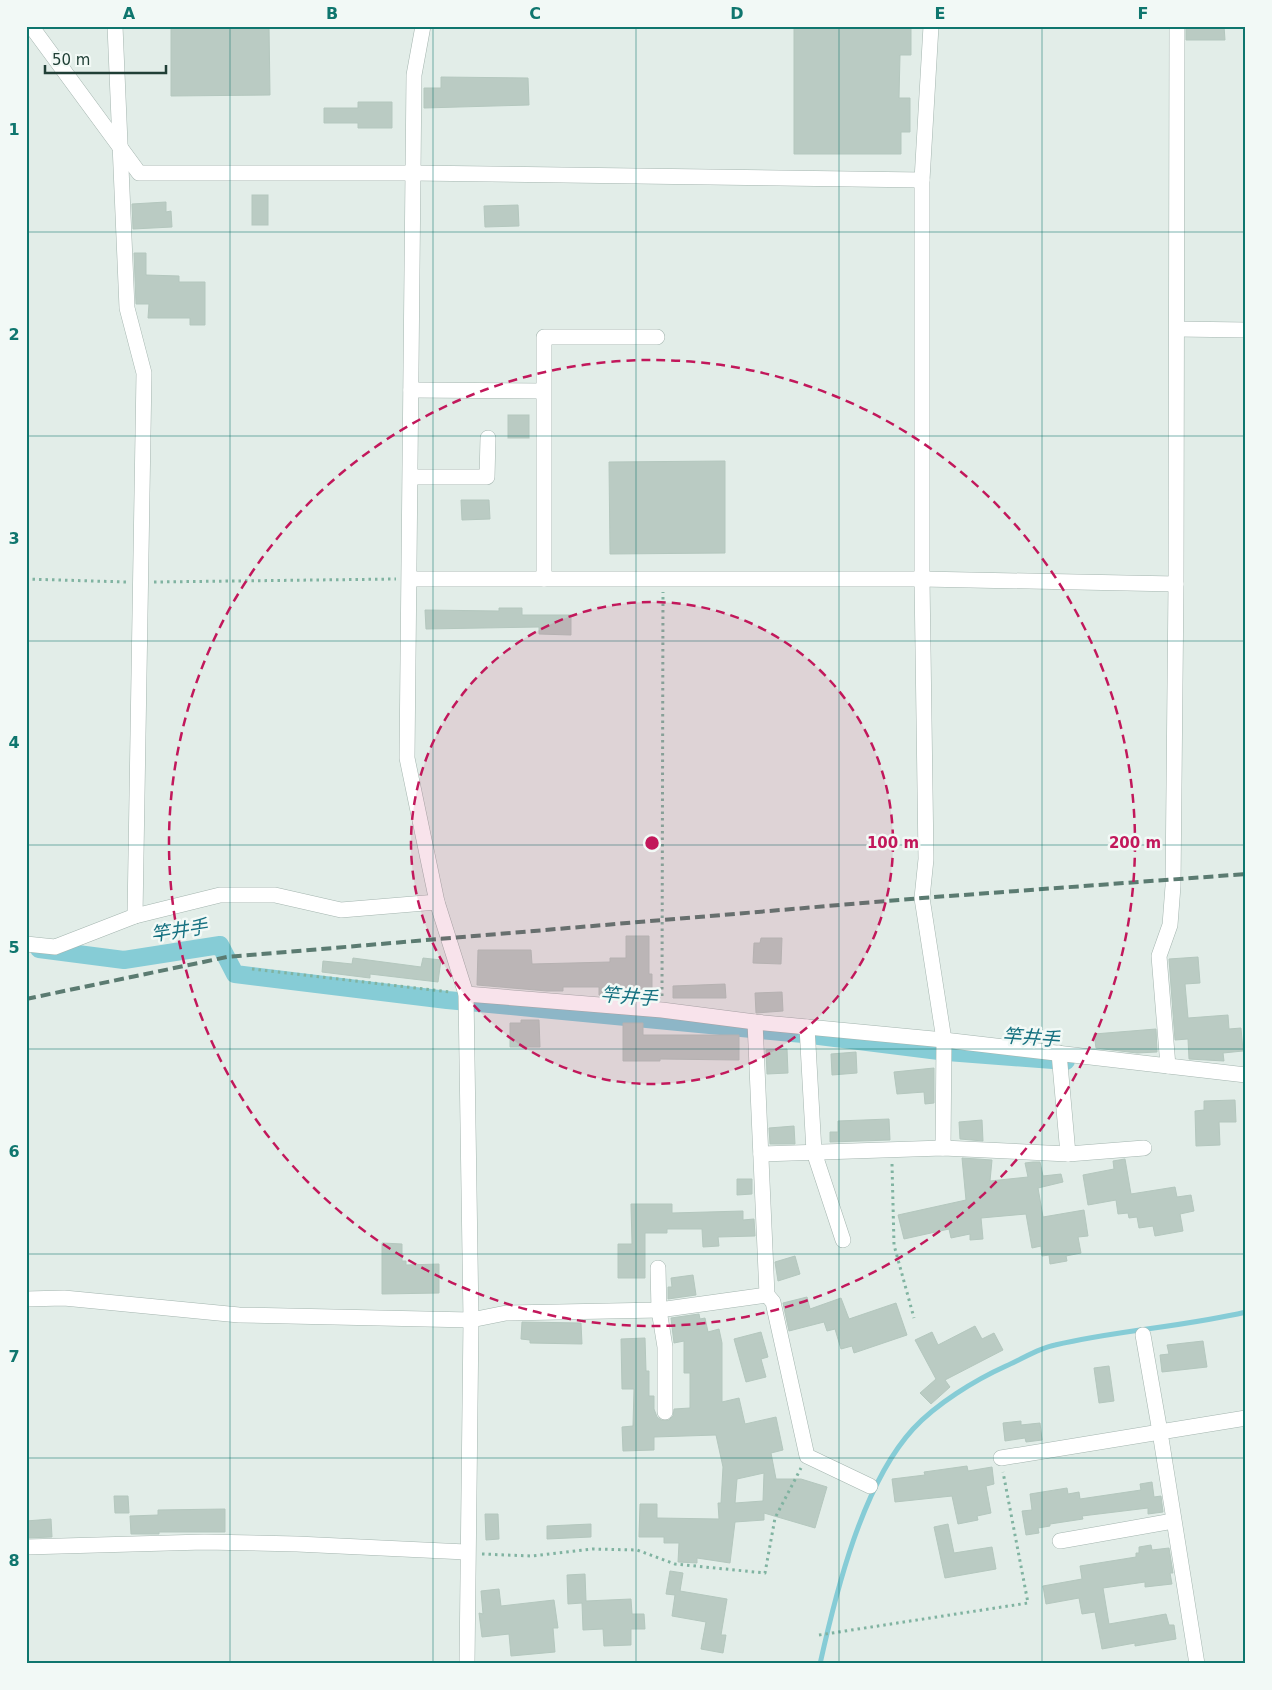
<svg xmlns="http://www.w3.org/2000/svg" width="1272" height="1690" font-family="'DejaVu Sans','Noto Sans JP',sans-serif">
<rect width="100%" height="100%" fill="#e2ede8"/>
<g fill="none" stroke-linecap="round" stroke-linejoin="round">
<path stroke="#86ccd6" stroke-width="5" d="M820,1664C836,1592 862,1485 913,1429C936,1404 975,1380 1006,1366C1022,1359 1039,1348 1055,1345C1118,1330 1183,1327 1246,1312"/>
<polyline stroke="#86ccd6" stroke-width="18" points="39,949 124,960 220,945 235,974 447,1000 803,1034 947,1052 1066,1061"/>
</g>
<g fill="#bacbc3" stroke="#b4c7be" fill-rule="evenodd">
<polygon points="171,26 269,26 270,95 171,96"/>
<polygon points="794,26 911,26 911,55 900,55 899,98 910,98 910,132 901,132 901,154 794,154"/>
<polygon points="1186,26 1224,26 1225,40 1186,40"/>
<polygon points="441,77 528,78 529,105 424,108 424,88 441,88"/>
<polygon points="358,102 392,102 392,128 358,128 358,123 324,123 324,108 358,108"/>
<rect x="252" y="195" width="16" height="30"/>
<polygon points="166,202 166,212 171,211 172,227 133,229 132,204"/>
<polygon points="518,205 519,226 485,227 484,206"/>
<polygon points="134,253 146,253 146,275 179,276 179,282 205,282 205,325 190,325 190,318 148,318 149,304 136,304"/>
<rect x="508" y="415" width="21" height="23"/>
<polygon points="725,461 725,553 610,554 609,462"/>
<polygon points="461,500 489,500 490,519 462,520"/>
<polygon points="499,608 522,608 522,615 571,615 571,635 539,634 539,627 426,629 425,610 499,611"/>
<polygon points="626,936 649,936 649,974 652,974 652,988 645,988 645,999 599,995 599,987 563,987 563,991 547,991 477,985 478,950 531,950 532,964 610,962 610,958 626,958"/>
<polygon points="761,938 782,938 781,964 753,963 754,943 760,943"/>
<polygon points="1198,957 1200,983 1185,984 1188,1018 1228,1015 1229,1029 1241,1028 1243,1051 1223,1053 1224,1061 1189,1059 1188,1039 1175,1040 1169,959"/>
<polygon points="353,958 421,967 423,958 441,960 438,982 370,974 370,978 322,972 323,961 352,964"/>
<polygon points="725,984 726,998 673,998 673,986"/>
<polygon points="782,992 783,1011 756,1013 755,993"/>
<polygon points="521,1020 539,1020 540,1047 510,1047 510,1023 521,1023"/>
<polygon points="623,1023 643,1023 643,1035 739,1035 739,1060 660,1059 660,1061 623,1061"/>
<polygon points="1156,1029 1157,1052 1137,1053 1096,1048 1094,1034"/>
<polygon points="787,1049 788,1073 767,1074 766,1050"/>
<polygon points="856,1052 857,1073 832,1075 831,1054"/>
<polygon points="934,1068 934,1103 925,1104 924,1092 897,1094 894,1072"/>
<polygon points="1235,1100 1236,1122 1219,1122 1220,1145 1196,1146 1195,1111 1204,1110 1204,1101"/>
<polygon points="889,1119 890,1140 830,1142 830,1132 838,1132 838,1121"/>
<polygon points="982,1120 983,1141 960,1139 959,1122"/>
<polygon points="794,1126 795,1144 770,1144 769,1128"/>
<polygon points="962,1158 992,1160 990,1181 1028,1177 1025,1163 1033,1162 1040,1162 1043,1176 1061,1174 1063,1182 1038,1188 1043,1217 1084,1210 1088,1236 1078,1237 1081,1253 1066,1256 1067,1261 1050,1264 1049,1255 1042,1256 1041,1246 1032,1248 1026,1214 981,1218 983,1239 970,1240 970,1234 951,1238 949,1229 904,1239 898,1215 966,1200"/>
<polygon points="1125,1159 1131,1194 1175,1187 1177,1197 1191,1195 1194,1211 1180,1214 1183,1231 1155,1236 1153,1226 1139,1228 1137,1217 1129,1218 1128,1213 1118,1214 1116,1200 1088,1205 1083,1175 1114,1169 1113,1161"/>
<polygon points="737,1179 752,1179 752,1194 737,1195"/>
<polygon points="631,1204 672,1204 672,1213 743,1211 743,1220 754,1219 755,1236 718,1237 719,1246 703,1247 702,1229 667,1229 667,1233 645,1233 645,1278 618,1278 618,1244 632,1244"/>
<polygon points="382,1243 402,1244 402,1261 406,1261 406,1265 439,1264 439,1293 382,1294"/>
<polygon points="795,1256 800,1274 778,1281 775,1262"/>
<polygon points="693,1275 696,1295 668,1299 668,1287 672,1287 671,1278"/>
<polygon points="807,1297 810,1309 841,1298 849,1319 896,1303 907,1335 854,1353 852,1346 841,1349 835,1329 827,1331 824,1322 789,1331 783,1303"/>
<path d="M699,1314L700,1319L705,1318L708,1332L719,1329L722,1343V1402L739,1398L745,1424L776,1417L783,1450L771,1453L776,1479H801L827,1487L815,1528L764,1513V1520L735,1522L730,1563L697,1558V1563L678,1562L679,1543H664V1537H639L640,1504H657V1518L719,1519L718,1503H721L723,1467L716,1435L654,1437V1450L623,1451L622,1427L633,1426L634,1389H622L621,1339L645,1338L646,1371H649V1396H654V1409L657,1417L661,1420H669L673,1416L674,1409L690,1408V1373H684V1341L674,1343L671,1318ZM764,1473L763,1501L735,1503L737,1479Z"/>
<polygon points="522,1322 581,1323 582,1344 530,1343 530,1340 521,1339"/>
<polygon points="975,1326 982,1339 994,1333 1003,1350 945,1380 950,1387 931,1404 920,1393 936,1379 915,1340 932,1332 938,1345"/>
<polygon points="761,1332 768,1357 761,1359 766,1377 746,1382 734,1339"/>
<polygon points="1203,1341 1207,1367 1162,1372 1160,1355 1169,1354 1167,1345"/>
<polygon points="1109,1366 1114,1401 1099,1403 1094,1368"/>
<polygon points="1021,1421 1021,1425 1040,1423 1042,1440 1026,1442 1025,1438 1005,1441 1003,1423"/>
<polygon points="967,1466 968,1471 992,1467 994,1484 986,1486 991,1513 977,1516 978,1520 958,1524 952,1496 895,1502 892,1479 925,1475 924,1472"/>
<polygon points="1152,1482 1154,1497 1161,1496 1163,1512 1148,1514 1148,1508 1082,1516 1083,1519 1050,1524 1050,1526 1038,1528 1039,1533 1026,1535 1022,1511 1032,1510 1030,1494 1067,1488 1068,1494 1079,1492 1080,1499 1141,1490 1140,1484"/>
<polygon points="114,1496 128,1496 129,1513 115,1513"/>
<polygon points="225,1509 225,1532 159,1532 159,1534 131,1534 130,1516 158,1515 158,1510"/>
<polygon points="485,1514 498,1514 499,1539 486,1540"/>
<polygon points="51,1519 52,1537 26,1538 26,1521"/>
<polygon points="591,1524 591,1537 547,1539 547,1526"/>
<polygon points="948,1524 954,1553 992,1547 996,1569 945,1578 934,1527"/>
<polygon points="1151,1545 1152,1550 1169,1548 1173,1573 1170,1573 1172,1584 1145,1587 1145,1582 1103,1588 1109,1624 1166,1614 1169,1625 1174,1625 1176,1639 1135,1646 1135,1643 1102,1649 1095,1612 1082,1614 1079,1598 1046,1604 1043,1586 1082,1579 1080,1566 1136,1557 1136,1553 1139,1553 1139,1547"/>
<polygon points="670,1571 683,1573 680,1591 727,1599 721,1635 726,1635 723,1653 701,1649 706,1622 672,1616 675,1595 666,1594"/>
<polygon points="585,1574 586,1601 631,1599 632,1614 644,1614 645,1629 631,1629 631,1645 604,1646 603,1629 583,1630 582,1603 568,1604 567,1575"/>
<polygon points="499,1589 501,1606 554,1600 558,1628 553,1628 555,1652 511,1656 509,1634 482,1637 479,1613 483,1614 481,1591"/>
</g>
<g fill="none" stroke-linecap="round" stroke-linejoin="round">
<g stroke="#a4b5af" stroke-width="16">
<g id="minor">
<polyline points="31,26 139,173 413,173 922,180"/>
<polyline points="115,26 127,308 144,373 135,916"/>
<polyline points="931,26 922,180 922,579 926,859 922,898 944,1040 943,1148"/>
<polyline points="1177,329 1246,330"/>
<polyline points="411,390 543,391"/>
<polyline points="411,477 487,477 488,438"/>
<polyline points="410,579 922,579 1176,584"/>
<polyline points="544,579 544,337 657,337"/>
<polyline points="26,944 55,947 135,916 220,895 275,895 341,910 437,902"/>
<polyline points="466,994 662,1010 755,1022 944,1040 1246,1075"/>
<polyline points="807,1027 814,1152 843,1240"/>
<polyline points="1059,1053 1068,1154"/>
<polyline points="1168,1066 1159,956 1170,925 1173,886 1176,584 1177,26"/>
<polyline points="761,1154 943,1148 1068,1154 1144,1148"/>
<polyline points="658,1268 659,1310 665,1347 665,1412"/>
<polyline points="767,1295 773,1302 807,1456 870,1486"/>
<polyline points="471,1320 506,1313 659,1310 767,1295 755,1022"/>
<polyline points="1001,1458 1160,1432 1143,1335"/>
<polyline points="1060,1541 1173,1521"/>
<polyline points="26,1547 204,1542 297,1544 466,1552"/>
<polyline points="1197,1664 1160,1432 1246,1418"/>
</g>
</g>
<g stroke="#a4b5af" stroke-width="16">
<g id="tertiary">
<polyline points="423,26 414,75 407,758 437,902 466,994 471,1320 467,1664"/>
<polyline points="26,1299 64,1298 239,1315 471,1320"/>
</g>
</g>
<g stroke="#80b3a1" stroke-width="3" stroke-dasharray="2.5 4" stroke-linecap="butt">
<polyline points="26,579 126,582"/>
<polyline points="154,582 396,579"/>
<polyline points="252,969 450,992"/>
<polyline points="662,996 663,592"/>
<polyline points="892,1164 894,1245 914,1318"/>
<polyline points="482,1554 531,1556 593,1549 637,1550 675,1564 765,1573 775,1518 801,1468"/>
<polyline points="819,1635 1028,1603 1003,1472"/>
</g>
<use href="#minor" stroke="#fff" stroke-width="15"/>
<use href="#tertiary" stroke="#fff" stroke-width="15"/>
<polyline stroke="#5b7b71" stroke-width="4" stroke-dasharray="10 5" stroke-linecap="butt" points="26,999 227,957 922,898 1246,874"/>
</g>
<path fill="none" stroke="#0f766e" stroke-width="1" stroke-opacity="0.55" d="M230,26V1664M433,26V1664M636,26V1664M839,26V1664M1042,26V1664M26,232H1246M26,436H1246M26,641H1246M26,845H1246M26,1049H1246M26,1254H1246M26,1458H1246"/>
<circle cx="652" cy="843" r="241" fill="#c2185b" fill-opacity=".12"/>
<g fill="none" stroke="#c2185b" stroke-width="2.5" stroke-dasharray="9 6">
<circle cx="652" cy="843" r="241"/>
<circle cx="652" cy="843" r="483"/>
</g>
<g text-anchor="middle" stroke-width="5" stroke-linejoin="round" paint-order="stroke">
<g font-size="19" font-style="italic" fill="#167180" stroke="#f2f9f6">
<text transform="translate(179 930) rotate(-9)" y="7">竿井手</text>
<text transform="translate(629 996) rotate(5)" y="7">竿井手</text>
<text transform="translate(1031 1037) rotate(4)" y="7">竿井手</text>
</g>
</g>
<circle cx="652" cy="843" r="8" fill="#c2185b" stroke="#f2f9f6" stroke-width="2.5"/>
<g font-size="15" text-anchor="middle" font-weight="bold" fill="#c2185b" stroke="#f2f9f6" stroke-width="5" stroke-linejoin="round" paint-order="stroke">
<text x="893" y="848">100 m</text>
<text x="1135" y="848">200 m</text>
</g>
<rect width="1272" height="1690" fill="none" stroke="#f2f9f6" stroke-width="55"/>
<path d="M45 65v8h121v-8" fill="none" stroke="#203f36" stroke-width="2.5"/>
<text x="52" y="65" font-size="15" fill="#203f36" stroke="#f2f9f6" stroke-width="4" paint-order="stroke">50 m</text>
<rect x="28" y="28" width="1216" height="1634" fill="none" stroke="#0f766e" stroke-width="2"/>
<g font-size="16" text-anchor="middle" font-weight="bold" fill="#0f766e">
<text x="129" y="19">A</text>
<text x="332" y="19">B</text>
<text x="535" y="19">C</text>
<text x="737" y="19">D</text>
<text x="940" y="19">E</text>
<text x="1143" y="19">F</text>
<text x="14" y="135">1</text>
<text x="14" y="340">2</text>
<text x="14" y="544">3</text>
<text x="14" y="748">4</text>
<text x="14" y="953">5</text>
<text x="14" y="1157">6</text>
<text x="14" y="1362">7</text>
<text x="14" y="1566">8</text>
</g>
</svg>
